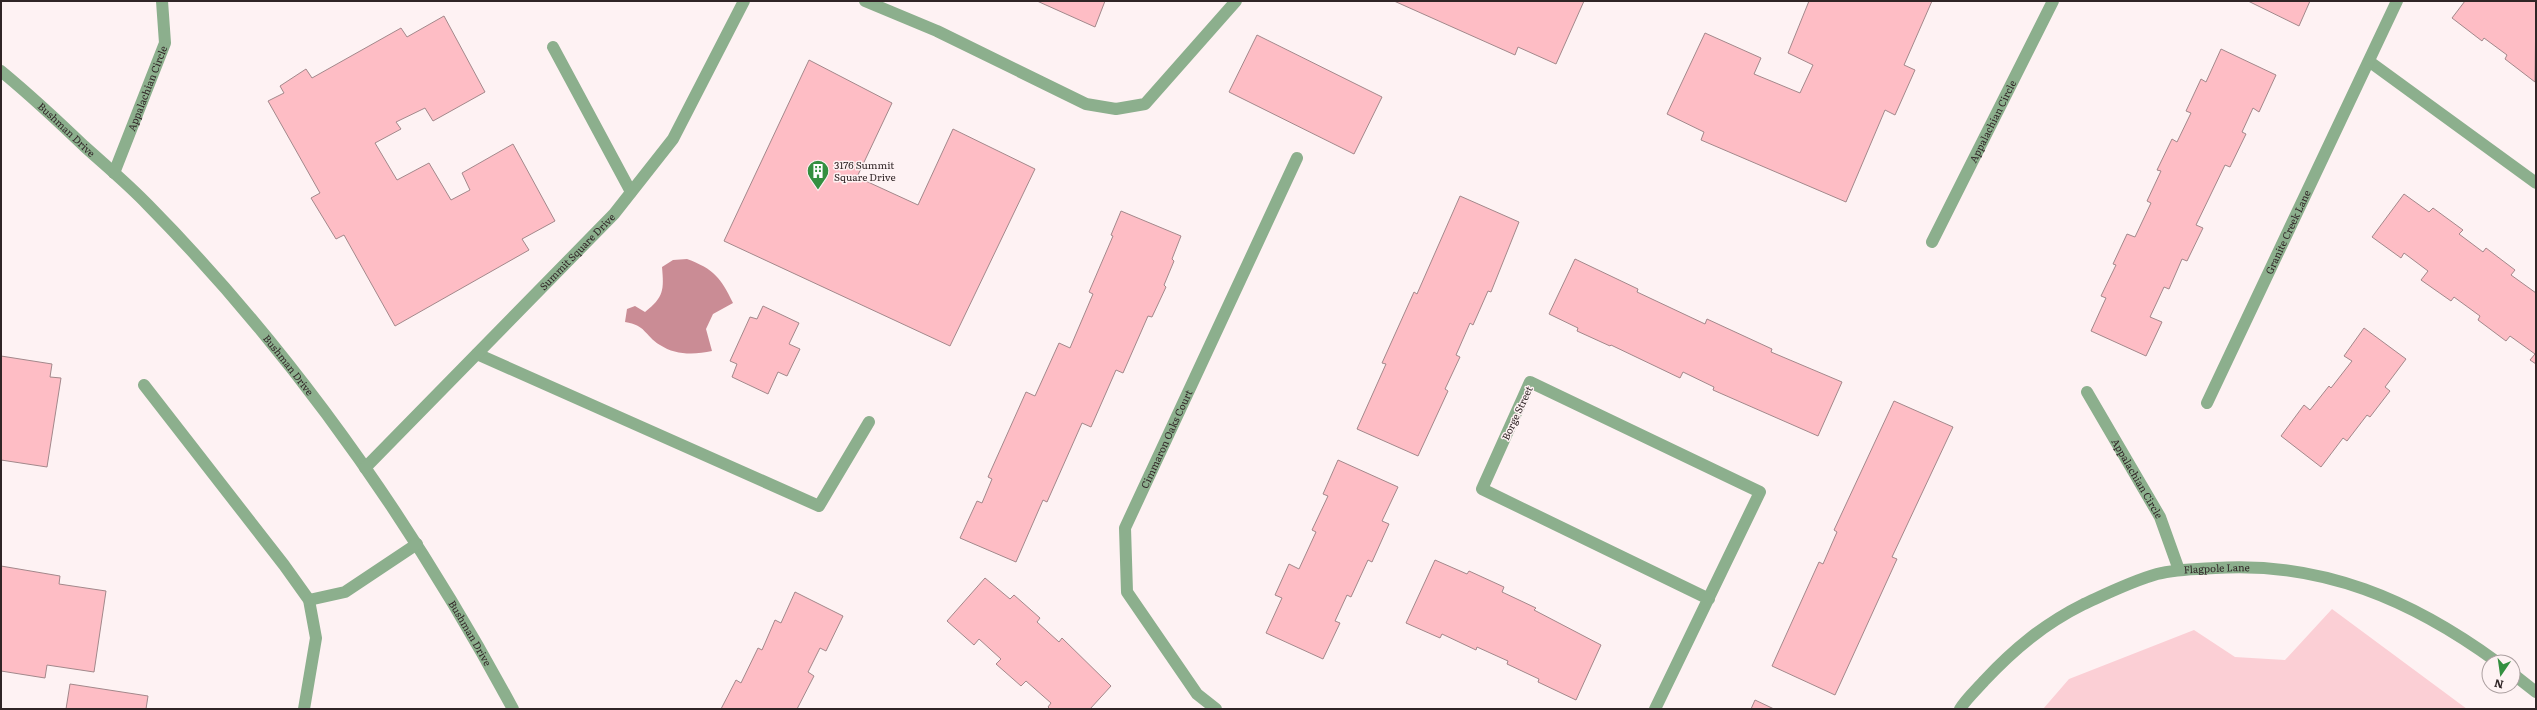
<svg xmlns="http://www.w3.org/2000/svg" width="2537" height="710" font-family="Literata,serif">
<rect width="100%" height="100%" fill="#fef2f3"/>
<polygon fill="#fbcfd5" points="2332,609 2467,709 2043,709 2069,679 2194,630 2235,657 2285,660"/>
<path fill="#ca8c95" d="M687,259C714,269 721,278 733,303L713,314L706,329L712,351C694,355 675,355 660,345C644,335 646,325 625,322L627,309L635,306L645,312C664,297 664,290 662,267L673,260Z"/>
<g fill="#febdc5" stroke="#a3888b">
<polygon points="1037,1 1105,1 1095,27"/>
<polygon points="1394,1 1584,1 1556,64 1518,47 1515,55"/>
<polygon points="1809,1 1932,1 1904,65 1915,70 1895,115 1885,110 1846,202 1701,140 1704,132 1667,114 1705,33 1761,58 1754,74 1800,93 1813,65 1788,53"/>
<polygon points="2248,1 2310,1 2299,26"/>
<polygon points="2465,1 2536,1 2535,82 2505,59 2507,55 2484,38 2482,41 2452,18"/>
<polygon points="444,16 485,92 433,121 425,108 396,122 401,129 375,143 397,180 429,163 451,200 470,190 462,173 513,144 555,221 522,239 529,250 395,326 344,235 336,239 311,198 320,193 268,101 284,93 280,86 306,69 312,78 401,28 407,37"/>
<polygon points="1257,35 1382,97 1354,154 1229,92"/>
<polygon points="2221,49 2276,75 2259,112 2253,108 2242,132 2246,134 2230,167 2225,165 2196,225 2203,228 2187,261 2182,259 2169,289 2164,287 2150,317 2162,322 2146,356 2091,331 2106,298 2101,296 2116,265 2113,264 2127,234 2135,237 2151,203 2147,201 2161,171 2157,170 2172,139 2177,142 2191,113 2186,111 2201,79 2206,82"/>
<polygon points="809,60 892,103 857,177 918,205 953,129 1035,169 950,346 724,241"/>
<polygon points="2404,194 2429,212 2433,208 2463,230 2459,234 2483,252 2486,248 2515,270 2511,275 2536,293 2536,364 2530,360 2535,354 2510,336 2506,341 2478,320 2480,316 2454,297 2451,301 2421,280 2428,271 2404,253 2401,258 2372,237"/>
<polygon points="1460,196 1519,222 1491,292 1488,291 1473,325 1470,323 1456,355 1460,357 1445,389 1448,391 1418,456 1357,429 1386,364 1382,363 1414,292 1417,294"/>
<polygon points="1121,211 1181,236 1172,259 1174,261 1164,285 1166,287 1152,317 1148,316 1123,373 1116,370 1091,427 1082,423 1047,502 1043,500 1016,562 960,538 977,501 982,503 992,479 988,477 1026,392 1035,396 1059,343 1070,348 1093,294 1089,292 1113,236 1111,235"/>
<polygon points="1575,259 1638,289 1637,292 1705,324 1707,319 1772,349 1771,352 1842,382 1818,436 1713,390 1714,387 1683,372 1680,378 1611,345 1610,346 1577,331 1578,328 1549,314"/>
<polygon points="763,306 799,323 789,344 800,349 787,376 778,372 768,394 732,377 737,364 730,361 750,317 757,319"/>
<polygon points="2364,328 2406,359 2385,387 2390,391 2370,417 2367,415 2347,441 2343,438 2321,467 2281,436 2304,405 2310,410 2329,386 2331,388 2352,361 2344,356"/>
<polygon points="1,356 52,364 50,377 61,378 47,467 1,460"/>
<polygon points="1894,401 1953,427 1892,557 1897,559 1835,695 1772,666 1819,562 1823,564 1837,532 1834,530"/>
<polygon points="1338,460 1398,487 1382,521 1389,524 1372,562 1368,560 1351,597 1347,595 1335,621 1340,623 1323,659 1266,633 1282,598 1275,595 1289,564 1299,569 1316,532 1312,530 1328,496 1323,494"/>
<polygon points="1435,560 1467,574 1469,571 1504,587 1502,592 1536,608 1534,610 1601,645 1576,700 1538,682 1539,679 1507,664 1508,661 1477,647 1476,650 1442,634 1440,638 1406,623"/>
<polygon points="1,566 60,576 59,584 106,591 94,672 47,665 45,678 1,671"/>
<polygon points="985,578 1010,599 1014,595 1040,618 1037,622 1059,642 1062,638 1111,686 1090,709 1050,709 1048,707 1051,703 1026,681 1021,686 996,664 1001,659 979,639 974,645 947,621"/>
<polygon points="795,592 843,616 826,651 820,648 808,672 814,676 797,709 721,709 736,680 741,683 758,648 762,650 775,620 781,623"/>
<polygon points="70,684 148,696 146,709 66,709"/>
<polygon points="1755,700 1774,709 1751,709"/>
</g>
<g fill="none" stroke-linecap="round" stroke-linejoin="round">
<g stroke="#8caf8d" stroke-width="12">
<polyline points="865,1 937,31 1086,104 1116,109 1145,104 1236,1"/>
<polyline points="553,47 631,192"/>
<polyline points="2370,62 2536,183"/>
<path id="s1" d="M1,71C30,95 57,120 84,146C105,165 128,184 148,205C293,352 415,527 513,709"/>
<path id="s2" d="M114,173L165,43L162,1"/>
<path id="s3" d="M1932,242L2053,1"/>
<polyline points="477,354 819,506 869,422"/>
<polyline points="144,385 284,565 309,600 316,638 304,709"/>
<path id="s4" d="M2087,392L2160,517L2179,570"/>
<path id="s5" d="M2207,403L2397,1"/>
<path id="s6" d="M365,468L614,214L673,139L744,1"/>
<polyline points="309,600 345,592 417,544"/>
<polyline points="2513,674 2536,692"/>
<path id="s7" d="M1216,709L1197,694L1127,592L1125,528L1297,158"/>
<polyline points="1655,709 1760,492 1530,382 1482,489 1709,599"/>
<path id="s8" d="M1960,709C1966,699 1976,690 1984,681C2014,649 2044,624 2084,604C2108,593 2132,581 2157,574C2176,569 2195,569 2215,568C2322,561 2412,600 2497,662"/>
</g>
</g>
<defs>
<g id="building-pin" transform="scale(1.15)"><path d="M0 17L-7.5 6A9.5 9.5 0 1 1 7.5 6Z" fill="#348f40" stroke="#fef2f3"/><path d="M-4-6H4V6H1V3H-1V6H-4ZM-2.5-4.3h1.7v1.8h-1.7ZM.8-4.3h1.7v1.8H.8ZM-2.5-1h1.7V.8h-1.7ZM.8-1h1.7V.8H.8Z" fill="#fff"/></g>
</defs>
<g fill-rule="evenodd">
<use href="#building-pin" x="818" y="171"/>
</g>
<g text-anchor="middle" stroke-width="3" stroke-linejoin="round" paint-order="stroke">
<g font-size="10" fill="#302526" stroke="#fef2f3">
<text dy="4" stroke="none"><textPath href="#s2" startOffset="91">Appalachian Circle</textPath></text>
<text dy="4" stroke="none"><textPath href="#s3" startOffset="135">Appalachian Circle</textPath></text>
<text dy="4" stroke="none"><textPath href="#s1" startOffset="88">Bushman Drive</textPath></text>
<text dy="4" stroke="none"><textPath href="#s5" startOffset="189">Granite Creek Lane</textPath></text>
<text dy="4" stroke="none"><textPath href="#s6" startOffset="303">Summit Square Drive</textPath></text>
<text dy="4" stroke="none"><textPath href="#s1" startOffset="412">Bushman Drive</textPath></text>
<text transform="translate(1517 413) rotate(-65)" y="4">Borge Street</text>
<text dy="4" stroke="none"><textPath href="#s7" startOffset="310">Cimmaron Oaks Court</textPath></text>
<text dy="4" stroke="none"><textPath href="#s4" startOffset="100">Appalachian Circle</textPath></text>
<text dy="4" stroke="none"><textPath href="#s8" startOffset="303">Flagpole Lane</textPath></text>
<text dy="4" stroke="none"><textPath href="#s1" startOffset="736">Bushman Drive</textPath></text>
</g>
<g font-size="10" fill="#302526" stroke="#fef2f3" text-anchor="start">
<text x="834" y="169">3176 Summit<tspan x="834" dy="12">Square Drive</tspan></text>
</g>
</g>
<rect width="2537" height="710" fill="none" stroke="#302526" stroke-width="4"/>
<g transform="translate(2501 674) rotate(193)"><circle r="19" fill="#fef2f3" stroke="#aca0a1"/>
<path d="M0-3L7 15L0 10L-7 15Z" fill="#348f40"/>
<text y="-6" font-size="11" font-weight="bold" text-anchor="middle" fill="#302526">N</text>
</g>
</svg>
